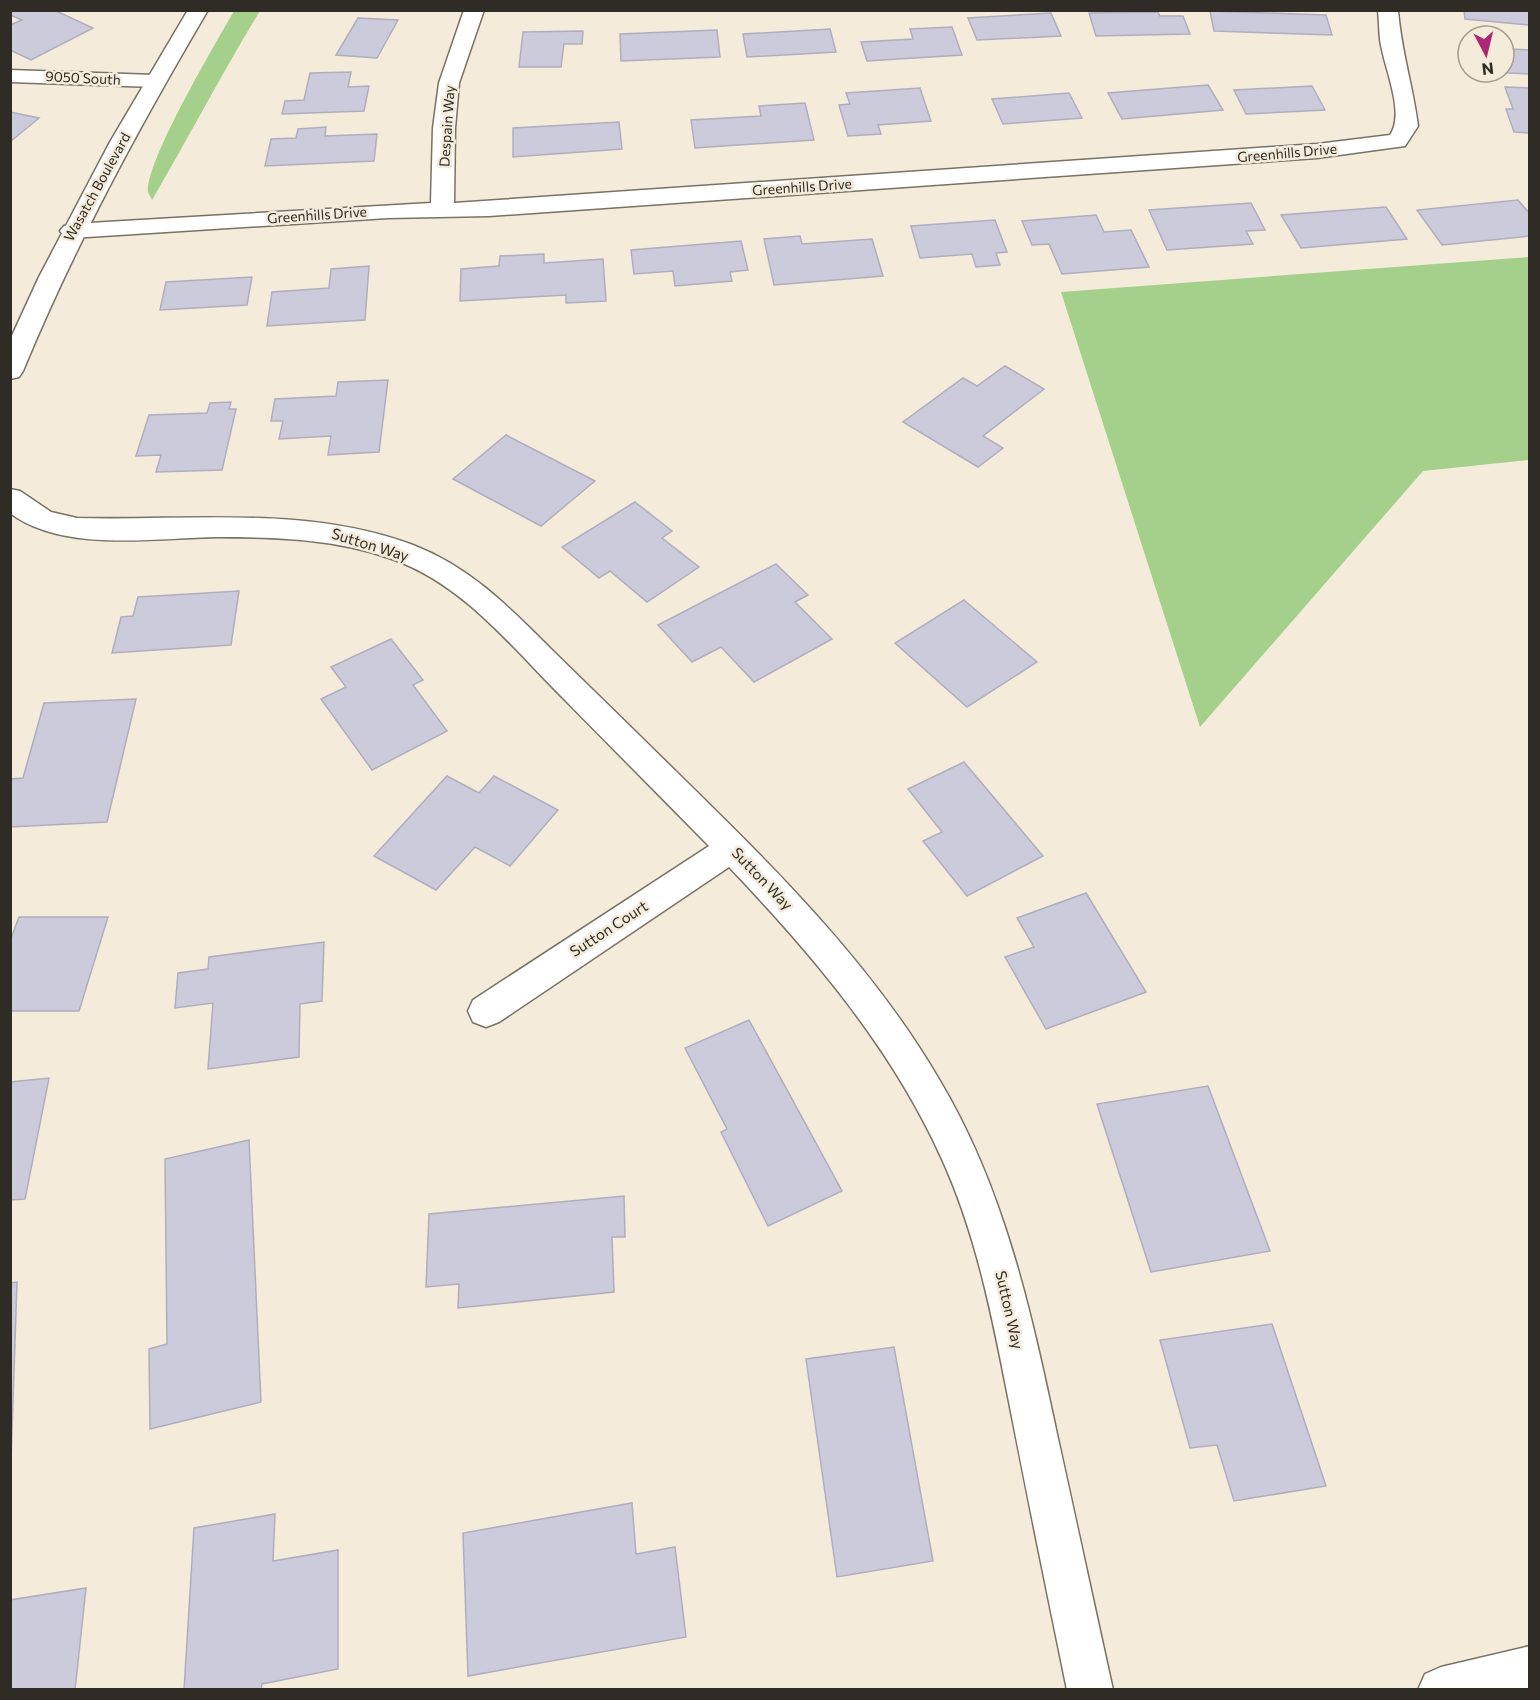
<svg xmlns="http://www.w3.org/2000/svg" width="1540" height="1700" font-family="Commissioner,sans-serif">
<rect width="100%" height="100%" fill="#f4ebdb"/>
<g fill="#a4d08b">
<path d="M234,11H260C222,73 189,137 152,200C151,197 149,195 148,192C145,162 217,41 234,11Z"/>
<polygon points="1529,257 1529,460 1423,471 1200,727 1061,292"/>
</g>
<g fill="#cccbdc" stroke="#afaebe" stroke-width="1.5">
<polygon points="13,10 54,10 93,28 31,60 10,50 10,25 22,20 10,15"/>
<polygon points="1464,10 1530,10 1530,25 1465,19"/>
<polygon points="1210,11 1326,15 1332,35 1214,31"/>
<polygon points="1158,12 1160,16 1183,16 1190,34 1096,36 1089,13"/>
<polygon points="1051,13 1061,36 977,40 968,18"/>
<polygon points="358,18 398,20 377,58 336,55"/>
<polygon points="952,27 962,55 867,61 861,42 913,39 910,29"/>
<polygon points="830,29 836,52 747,57 743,34"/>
<polygon points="717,30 720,57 621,61 620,34"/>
<polygon points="583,31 582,44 564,44 561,67 519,67 523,32"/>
<polygon points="1504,40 1509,41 1512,49 1530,50 1530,74 1486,72 1504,72"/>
<polygon points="351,72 348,87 369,86 364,111 282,114 285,101 304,100 310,73"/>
<polygon points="1208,85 1223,110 1122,119 1108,93"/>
<polygon points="1312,86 1325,110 1246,114 1234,90"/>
<polygon points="1505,87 1530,88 1530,133 1514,132 1506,109 1513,109"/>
<polygon points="920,88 931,121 878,125 881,134 848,136 839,105 850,104 846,93"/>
<polygon points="1069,93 1082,118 1003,124 992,99"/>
<polygon points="805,103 814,140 695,148 691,120 761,116 759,106"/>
<polygon points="10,112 39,118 10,142"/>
<polygon points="619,122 622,149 513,157 513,128"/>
<polygon points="326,127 325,136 377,134 374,161 265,166 271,139 296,138 298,129"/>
<polygon points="1518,200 1530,214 1530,236 1442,245 1417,210"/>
<polygon points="1251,203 1265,230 1246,231 1253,244 1167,250 1149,210"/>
<polygon points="1386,207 1407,239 1301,248 1281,215"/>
<polygon points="1096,215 1104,232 1131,230 1149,267 1062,274 1049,244 1032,245 1022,221"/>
<polygon points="995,220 1007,252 996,253 1000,265 976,267 972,254 920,258 911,226"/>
<polygon points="800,236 802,244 872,239 883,276 774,285 764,239"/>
<polygon points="741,241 748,270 730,272 732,281 675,286 673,271 634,274 631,250"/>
<polygon points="544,254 544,263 603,259 606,301 566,303 566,295 460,301 461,269 499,266 500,256"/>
<polygon points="369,266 365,320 267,326 272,292 329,288 331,269"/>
<polygon points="252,277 247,305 160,310 166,282"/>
<polygon points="1005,366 1044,389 983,436 1003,448 978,467 903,422 963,378 977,386"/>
<polygon points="388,380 379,452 328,455 331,436 279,439 283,421 271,421 275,399 336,396 338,382"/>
<polygon points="231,402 229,409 236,409 222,470 156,472 161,455 136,456 149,415 207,413 210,403"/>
<polygon points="506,435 595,481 541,526 453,479"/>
<polygon points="635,502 672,531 662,538 699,567 647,602 610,571 599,578 562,547"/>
<polygon points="776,564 808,595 795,602 832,639 754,682 721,647 692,662 658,625"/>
<polygon points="239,591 231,645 112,653 121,617 133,616 138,597"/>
<polygon points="964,600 1037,662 967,707 895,643"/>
<polygon points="391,639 423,680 413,685 447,731 372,770 321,699 346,687 331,667"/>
<polygon points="136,699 107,822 10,827 10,779 23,778 44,703"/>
<polygon points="964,762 1043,856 967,896 923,841 942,832 908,789"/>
<polygon points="447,776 479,793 494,776 558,810 510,866 475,847 436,890 374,856"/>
<polygon points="1086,893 1146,992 1046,1029 1005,957 1034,947 1017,918"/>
<polygon points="19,917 108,917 79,1011 10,1011 10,941"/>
<polygon points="324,942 322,1001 300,1004 299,1057 208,1069 213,1003 175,1008 178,973 208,969 209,957"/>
<polygon points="749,1020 842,1191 768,1226 721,1132 727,1129 685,1048"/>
<polygon points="49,1078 25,1199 10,1200 10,1082"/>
<polygon points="1208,1086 1270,1251 1151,1272 1097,1104"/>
<polygon points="249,1140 261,1402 150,1429 149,1349 167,1344 165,1159"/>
<polygon points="624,1196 625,1237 612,1237 614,1292 458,1308 459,1284 426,1287 429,1214"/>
<polygon points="17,1282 11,1461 10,1461 10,1283"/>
<polygon points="1272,1324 1326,1486 1234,1501 1217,1445 1190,1448 1160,1340"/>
<polygon points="894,1347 933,1561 837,1577 806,1359"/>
<polygon points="632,1503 636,1554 675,1547 686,1637 468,1676 463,1533"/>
<polygon points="275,1514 273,1561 338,1550 338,1669 262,1684 261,1690 184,1690 194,1528"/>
<polygon points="86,1588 75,1690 10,1690 10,1600"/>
</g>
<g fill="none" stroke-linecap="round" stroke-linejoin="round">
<g stroke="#797163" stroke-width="3">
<g id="minor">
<path d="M464,10H484L459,83L455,128L454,203L1317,144L1390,135C1406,112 1383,66 1380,39C1379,30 1379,20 1378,10H1398C1401,50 1413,87 1418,126L1405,146L1317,158L489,216L388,218L72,238L64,236L60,231L64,226L72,224L431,203L433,128L439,83Z"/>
<polygon points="10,70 155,75 162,77 165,81 162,85 155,87 10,82"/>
<path d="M10,489L20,491L51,512L77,518C189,521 306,505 413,545C470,567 509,607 551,649C580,677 609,706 638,734C747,842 862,947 940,1081C1005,1190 1031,1312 1057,1434C1076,1519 1094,1605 1113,1690H1067C1048,1597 1029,1505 1011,1412C994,1326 978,1237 941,1157C891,1047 812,954 729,867L499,1022L486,1027L473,1022L468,1011L473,1000L709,846C660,796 611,747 563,698C511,646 463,584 392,559C337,539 277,537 218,537C155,538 63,553 10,513Z"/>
<polygon points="1530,1646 1530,1690 1418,1690 1425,1674 1441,1667"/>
</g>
</g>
<g stroke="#797163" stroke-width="3">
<path id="major" d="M188,10H208C139,127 75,245 23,371L19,377L10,379V340L39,277L110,142Z"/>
</g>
<use href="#minor" fill="#fff" fill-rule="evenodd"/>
<use href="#major" fill="#fff" fill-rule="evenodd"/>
</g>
<g text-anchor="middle" stroke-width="5" stroke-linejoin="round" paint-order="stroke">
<g font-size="14" fill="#2f2b25" stroke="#f4ebdb">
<text transform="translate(83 78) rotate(3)" y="5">9050 South</text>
<text transform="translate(447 126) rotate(-86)" y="5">Despain Way</text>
<text transform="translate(1287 153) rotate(-5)" y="5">Greenhills Drive</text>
<text transform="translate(97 187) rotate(-61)" y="5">Wasatch Boulevard</text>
<text transform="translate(802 187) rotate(-4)" y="5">Greenhills Drive</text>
<text transform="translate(317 215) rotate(-4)" y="5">Greenhills Drive</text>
</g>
<g font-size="15" fill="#2f2b25" stroke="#f4ebdb">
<text transform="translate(370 545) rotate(17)" y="5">Sutton Way</text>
<text transform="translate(762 879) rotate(46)" y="5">Sutton Way</text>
<text transform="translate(609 929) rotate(-33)" y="5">Sutton Court</text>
<text transform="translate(1009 1310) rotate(77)" y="5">Sutton Way</text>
</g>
</g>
<rect width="1540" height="1700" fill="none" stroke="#2f2b25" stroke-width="24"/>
<g transform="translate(1486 54) rotate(173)"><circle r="28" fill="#f4ebdb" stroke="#a59e92" stroke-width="1.5"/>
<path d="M0-4.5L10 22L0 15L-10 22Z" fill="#aa2874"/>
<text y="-9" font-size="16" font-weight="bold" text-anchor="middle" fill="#2f2b25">N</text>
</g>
</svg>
